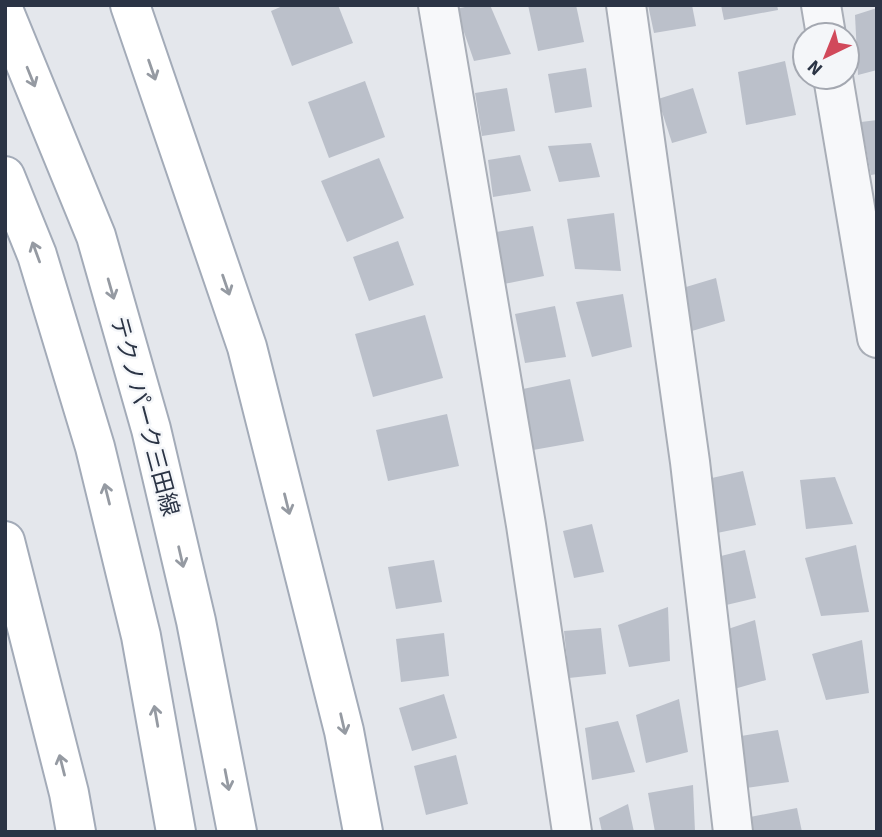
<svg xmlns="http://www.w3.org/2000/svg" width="882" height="837" font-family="'Source Sans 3','Noto Sans JP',sans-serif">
<rect width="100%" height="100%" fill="#e4e7ec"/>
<g fill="#bbc0ca">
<polygon points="285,5 338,5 353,43 292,66 271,11"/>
<polygon points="474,5 490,5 511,54 474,61 456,9"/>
<polygon points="528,5 576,5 584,42 538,51"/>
<polygon points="648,5 692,5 696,26 654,33"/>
<polygon points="721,5 777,5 778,10 724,20"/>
<polygon points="877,8 877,70 858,75 855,15"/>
<polygon points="785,61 796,115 746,125 738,72"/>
<polygon points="586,68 592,107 555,113 548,74"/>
<polygon points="365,81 385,137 329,158 308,102"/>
<polygon points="507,88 515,131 482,136 475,93"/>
<polygon points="693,88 707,133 672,143 658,99"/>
<polygon points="877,120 877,174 871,175 861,122"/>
<polygon points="591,143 600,177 559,182 548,146"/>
<polygon points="520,155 531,191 493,197 488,160"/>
<polygon points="379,158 404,218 347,242 321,181"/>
<polygon points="614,213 621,271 575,269 567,219"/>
<polygon points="533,226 544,276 504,284 496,232"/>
<polygon points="398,241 414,285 369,301 353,257"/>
<polygon points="716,278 725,321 692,331 686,287"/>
<polygon points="623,294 632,347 592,357 576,302"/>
<polygon points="555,306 566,357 525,363 515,314"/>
<polygon points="425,315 443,378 373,397 355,334"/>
<polygon points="570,379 584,441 533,450 523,389"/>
<polygon points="447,414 459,466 388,481 376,430"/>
<polygon points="743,471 756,525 717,533 703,480"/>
<polygon points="835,477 853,524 806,529 800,480"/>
<polygon points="592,524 604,572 574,578 563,531"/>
<polygon points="856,545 869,612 821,616 805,558"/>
<polygon points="745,550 756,598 722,606 709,559"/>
<polygon points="434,560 442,602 396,609 388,567"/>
<polygon points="668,607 670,661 629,667 618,625"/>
<polygon points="755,620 766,680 734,689 722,631"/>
<polygon points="601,628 606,674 569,678 564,631"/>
<polygon points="444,633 449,676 401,682 396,639"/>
<polygon points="862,640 869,693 826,700 812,654"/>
<polygon points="444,694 457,738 412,751 399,708"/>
<polygon points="679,699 688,752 646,763 636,715"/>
<polygon points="618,721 635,772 592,780 585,728"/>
<polygon points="778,730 789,782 746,788 735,737"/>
<polygon points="456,755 468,804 426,815 414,766"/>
<polygon points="693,785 695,832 655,832 648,793"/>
<polygon points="628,804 634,832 602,832 599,818"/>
<polygon points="797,808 802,832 748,832 745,818"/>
</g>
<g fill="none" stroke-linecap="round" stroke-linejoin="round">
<g stroke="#a9aeb7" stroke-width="42">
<g id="minor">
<polyline points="438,5 526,525 572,832"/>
<polyline points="626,5 690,462 733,832"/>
<polyline points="821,5 826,35"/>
<polyline points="833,77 877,338"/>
</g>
</g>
<g stroke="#a3abb8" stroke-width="42">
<g id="major">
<polyline points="130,5 247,347 344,731 363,832"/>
<polyline points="5,14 96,236 151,429 196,621 237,832"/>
<polyline points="5,176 37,255 95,447 141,636 176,832"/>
<polyline points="5,541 69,793 76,832"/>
</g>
</g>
<use href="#minor" stroke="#f7f8fa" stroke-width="38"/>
<use href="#major" stroke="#fff" stroke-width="38"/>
</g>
<defs><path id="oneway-shaft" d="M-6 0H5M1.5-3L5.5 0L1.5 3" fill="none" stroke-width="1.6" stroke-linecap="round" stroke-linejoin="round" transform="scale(1.75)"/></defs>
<g stroke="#959aa2">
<use href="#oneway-shaft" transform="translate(152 70) rotate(71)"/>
<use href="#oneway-shaft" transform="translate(31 77) rotate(68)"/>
<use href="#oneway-shaft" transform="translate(36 252) rotate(-110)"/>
<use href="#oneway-shaft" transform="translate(226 285) rotate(71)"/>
<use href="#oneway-shaft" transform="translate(111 289) rotate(74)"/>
<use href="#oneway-shaft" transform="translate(107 494) rotate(-104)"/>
<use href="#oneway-shaft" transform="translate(287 504) rotate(76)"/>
<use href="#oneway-shaft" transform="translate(181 557) rotate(77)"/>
<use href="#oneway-shaft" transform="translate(156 716) rotate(-100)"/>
<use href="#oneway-shaft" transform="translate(343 724) rotate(77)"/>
<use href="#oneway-shaft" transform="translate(62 765) rotate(-104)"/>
<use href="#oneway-shaft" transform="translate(227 780) rotate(79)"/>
</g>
<g text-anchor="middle" stroke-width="5" stroke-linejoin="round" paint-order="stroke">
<g font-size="23" fill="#2b3445" stroke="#f4f6f9">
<text transform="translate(145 416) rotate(75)" y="8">テクノパーク三田線</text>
</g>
</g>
<rect width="882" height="837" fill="none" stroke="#2b3445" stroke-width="14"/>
<g transform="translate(826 56) rotate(223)"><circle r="33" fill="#f4f6f9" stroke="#a4a8b1" stroke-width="2"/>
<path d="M0-5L12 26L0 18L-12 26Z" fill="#d1495b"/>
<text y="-10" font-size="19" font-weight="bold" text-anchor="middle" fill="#2b3445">N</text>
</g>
</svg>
